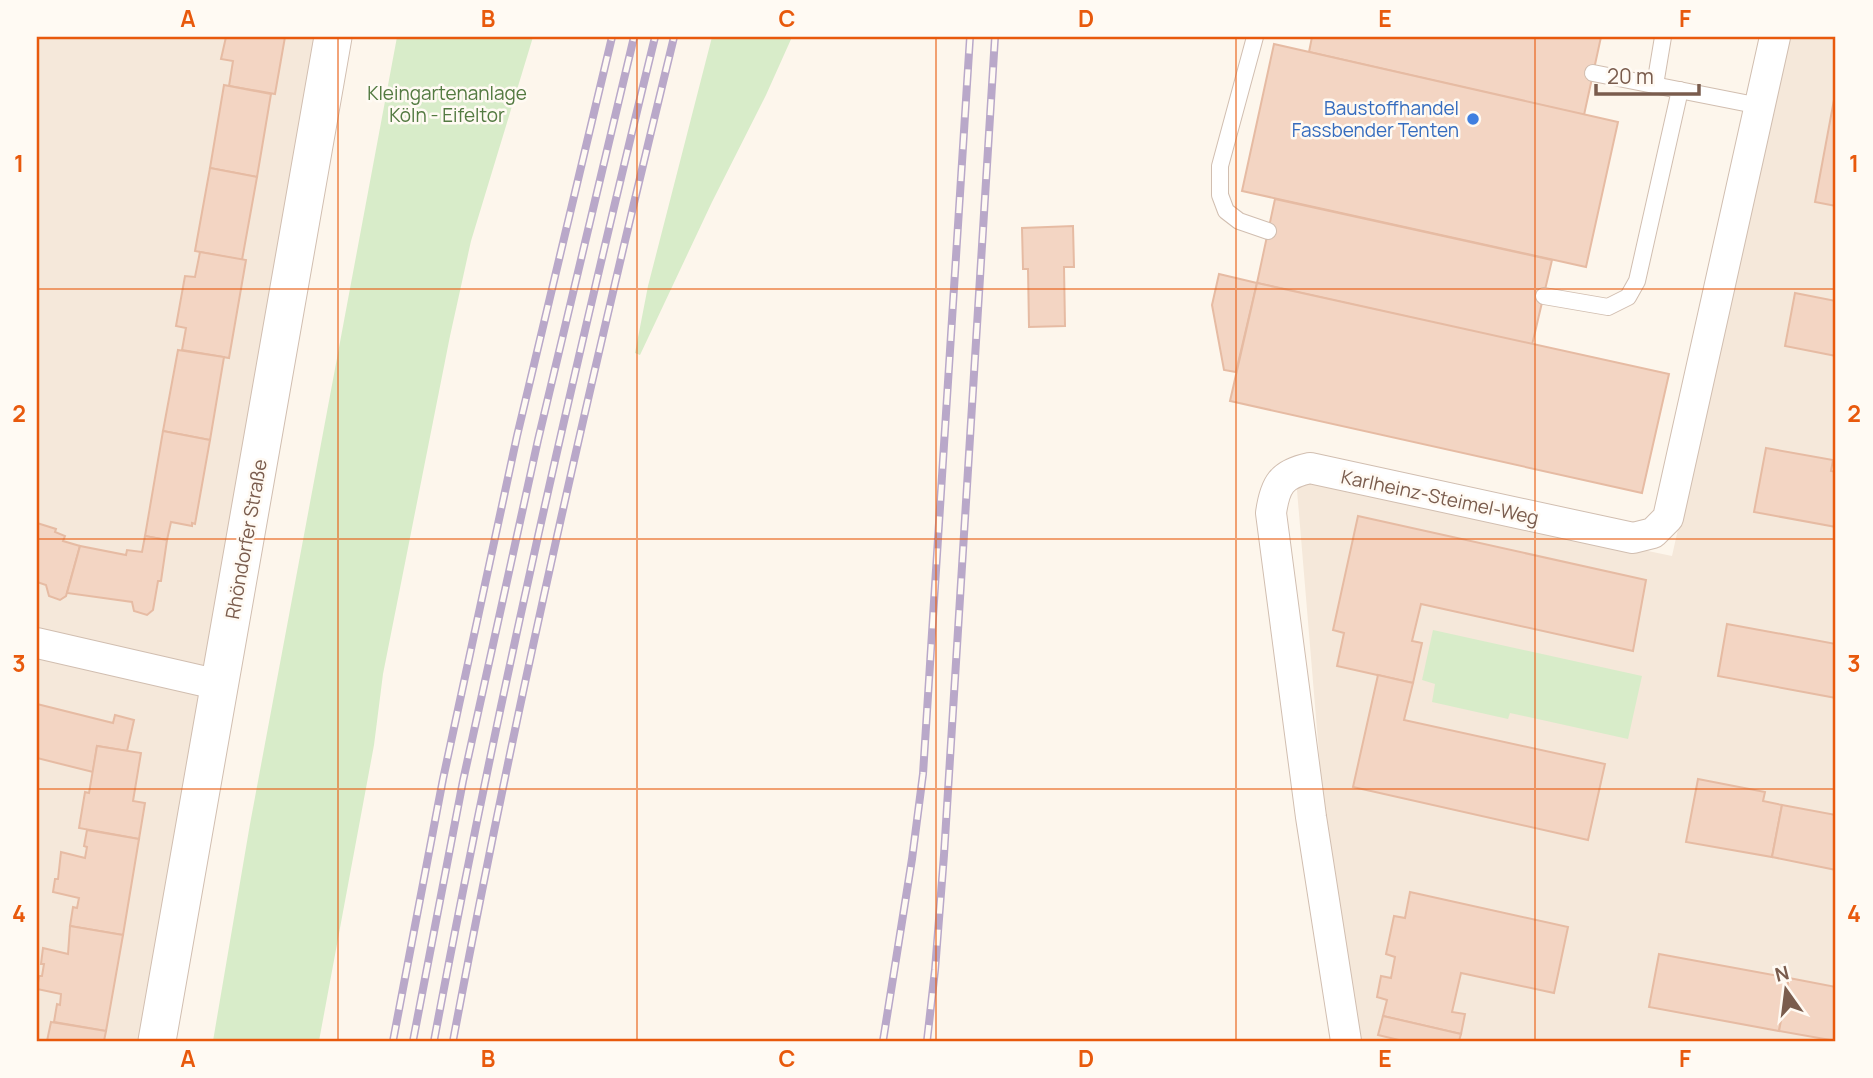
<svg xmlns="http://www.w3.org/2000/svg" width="1873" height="1078" font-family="Manrope,sans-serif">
<rect width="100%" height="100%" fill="#fdf6ec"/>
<g fill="#f5e8da">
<polygon points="37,37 315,37 155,1041 37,1041"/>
<polygon points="1788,37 1836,37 1836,1041 1343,1041 1296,478 1672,556"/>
</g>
<g fill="#d8ecc9">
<polygon points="397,37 533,37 471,241 450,336 383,674 374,745 319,1041 213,1041 250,824"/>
<polygon points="712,37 792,37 766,95 712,202 640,355 635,353 648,286"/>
<polygon points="1433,630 1642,676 1628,739 1510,713 1508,719 1432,702 1435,684 1422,680"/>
</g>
<g fill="#f3d5c3" stroke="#e6bba3" stroke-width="2">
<polygon points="226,37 285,37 275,94 229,86 233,61 221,59"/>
<polygon points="1312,37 1601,37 1584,115 1309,52"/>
<polygon points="1274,44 1618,122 1586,267 1242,191"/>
<polygon points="224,85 271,94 257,177 210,168"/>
<polygon points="1836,89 1836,206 1815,202"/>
<polygon points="210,168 257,177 242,260 195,251"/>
<polygon points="1275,199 1552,260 1532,345 1257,283"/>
<polygon points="1073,226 1074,267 1064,267 1065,326 1029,327 1028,269 1023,269 1022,228"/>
<polygon points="200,252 246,260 229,358 182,350 186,328 176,326 185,276 195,277"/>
<polygon points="1219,274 1257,283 1236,372 1224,370 1212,305"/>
<polygon points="1257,283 1669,374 1642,493 1230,401"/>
<polygon points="1795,293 1836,301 1836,356 1785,346"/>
<polygon points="178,350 224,357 210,440 163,431"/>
<polygon points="163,431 210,440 195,524 192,523 192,526 171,522 167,540 145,536"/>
<polygon points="1766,448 1833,460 1831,471 1836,472 1836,527 1754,512"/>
<polygon points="1358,516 1646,580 1633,651 1421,604 1412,641 1422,643 1413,683 1337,666 1344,633 1333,630"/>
<polygon points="37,523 56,529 55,532 65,536 63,541 80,546 66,596 60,600 49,596 46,585 37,582"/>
<polygon points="145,536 167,540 161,581 158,581 153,610 147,615 134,611 132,602 67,593 80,546 126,555 127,550 142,552"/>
<polygon points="1727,624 1836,644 1836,698 1718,676"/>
<polygon points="1378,675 1413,683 1404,720 1605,764 1588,840 1353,787"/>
<polygon points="37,704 113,723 115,715 134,720 127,751 97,746 93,772 37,758"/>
<polygon points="97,746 141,753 133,801 145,803 139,839 79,828 85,792 89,793"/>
<polygon points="1698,779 1765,792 1763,801 1782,805 1772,857 1686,842"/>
<polygon points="1782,805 1836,815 1836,870 1772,857"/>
<polygon points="87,830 139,839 123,935 70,926 73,907 77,908 79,898 53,892 55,879 58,879 61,852 85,858 87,847 84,846"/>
<polygon points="1410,892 1568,927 1554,993 1461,973 1452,1012 1465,1014 1461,1034 1383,1016 1387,1000 1377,997 1381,976 1391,978 1395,957 1386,954 1394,916 1405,918"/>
<polygon points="70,926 123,935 106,1031 54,1022 57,1004 60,1005 61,994 37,989 39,976 42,976 44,964 41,964 43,948 68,954"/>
<polygon points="1659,954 1789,978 1779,1031 1649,1007"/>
<polygon points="1789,978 1836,987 1836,1041 1779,1031"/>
<polygon points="1383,1016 1461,1034 1459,1041 1403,1041 1378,1035"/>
<polygon points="51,1022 106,1031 104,1041 47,1041"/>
</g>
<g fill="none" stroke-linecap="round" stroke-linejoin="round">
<g stroke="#d1beb0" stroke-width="18">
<g id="service">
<polyline points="1255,37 1220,166 1220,195 1226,211 1239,221 1268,231"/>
<polyline points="1593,73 1760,106"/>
<polyline points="1655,85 1663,37"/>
<polyline points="1544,296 1608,307 1628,297 1637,281 1680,90"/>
</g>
</g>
<g stroke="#d1beb0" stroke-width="32">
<g id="minor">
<polyline points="37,643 220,685"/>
<path d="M1346,1041L1311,817L1271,513C1275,485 1281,474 1310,468L1633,538L1653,533L1668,518L1775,37"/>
</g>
</g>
<g stroke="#d1beb0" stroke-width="39">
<polyline id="tertiary" points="157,1041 333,37"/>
</g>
<use href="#service" stroke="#fff" stroke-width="16"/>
<use href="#minor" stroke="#fff" stroke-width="30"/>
<use href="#tertiary" stroke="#fff" stroke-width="37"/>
<g stroke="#b9a8c9" stroke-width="8">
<g id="rail">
<polyline points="393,1041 443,779 517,436 612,37"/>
<polyline points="413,1041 463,781 538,440 634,37"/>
<path d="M434,1041C497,704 574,370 655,37"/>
<path d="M453,1041C516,704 593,370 674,37"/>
<polyline points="883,1041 912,859 923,774 970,37"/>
<polyline points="927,1041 935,970 944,855 995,37"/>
</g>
</g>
<use href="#rail" stroke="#fffaf3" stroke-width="5" stroke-dasharray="16" stroke-linecap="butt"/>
</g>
<path fill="none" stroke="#e8590c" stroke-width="2" stroke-opacity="0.55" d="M338,37V1041M637,37V1041M936,37V1041M1236,37V1041M1535,37V1041M37,289H1836M37,539H1836M37,789H1836"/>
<circle fill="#3f7fe0" stroke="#fffaf3" stroke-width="2.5" cx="1473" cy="119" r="7"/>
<g text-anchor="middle" stroke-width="5" stroke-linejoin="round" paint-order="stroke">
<g font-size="19" fill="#537a41" stroke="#fffaf3">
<text x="447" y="100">Kleingartenanlage<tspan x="447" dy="22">Köln - Eifeltor</tspan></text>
</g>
<g font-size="19" fill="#366cbe" stroke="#fffaf3" text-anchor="end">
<text x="1459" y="115">Baustoffhandel<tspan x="1459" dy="22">Fassbender Tenten</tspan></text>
</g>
<g font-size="19" fill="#7a5c4d" stroke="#fffaf3">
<text transform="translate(1440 497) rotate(12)" y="7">Karlheinz-Steimel-Weg</text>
<text transform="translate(246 539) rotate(-80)" y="7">Rhöndorfer Straße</text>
</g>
</g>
<rect width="1873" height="1078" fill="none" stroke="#fffaf3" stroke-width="77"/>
<g transform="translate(1786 990) rotate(346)" stroke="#fffaf3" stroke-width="5" paint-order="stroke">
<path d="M0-5L12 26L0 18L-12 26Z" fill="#7a5c4d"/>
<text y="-10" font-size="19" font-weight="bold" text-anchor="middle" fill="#7a5c4d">N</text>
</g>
<path d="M1596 84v10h103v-10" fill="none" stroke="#7a5c4d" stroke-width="3.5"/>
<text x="1607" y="84" font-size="21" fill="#7a5c4d" stroke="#fffaf3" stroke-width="5" paint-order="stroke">20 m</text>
<rect x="38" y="38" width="1796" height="1002" fill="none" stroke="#e8590c" stroke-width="2.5"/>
<g font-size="23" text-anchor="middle" font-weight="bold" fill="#e8590c">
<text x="188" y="27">A</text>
<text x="488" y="27">B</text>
<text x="787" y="27">C</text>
<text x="1086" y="27">D</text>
<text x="1385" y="27">E</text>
<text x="1685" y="27">F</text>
<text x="19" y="172">1</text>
<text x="1854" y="172">1</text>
<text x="19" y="422">2</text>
<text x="1854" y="422">2</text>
<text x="19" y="672">3</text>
<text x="1854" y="672">3</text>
<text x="19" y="922">4</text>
<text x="1854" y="922">4</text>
<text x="188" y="1067">A</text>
<text x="488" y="1067">B</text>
<text x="787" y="1067">C</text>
<text x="1086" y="1067">D</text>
<text x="1385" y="1067">E</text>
<text x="1685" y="1067">F</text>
</g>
</svg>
